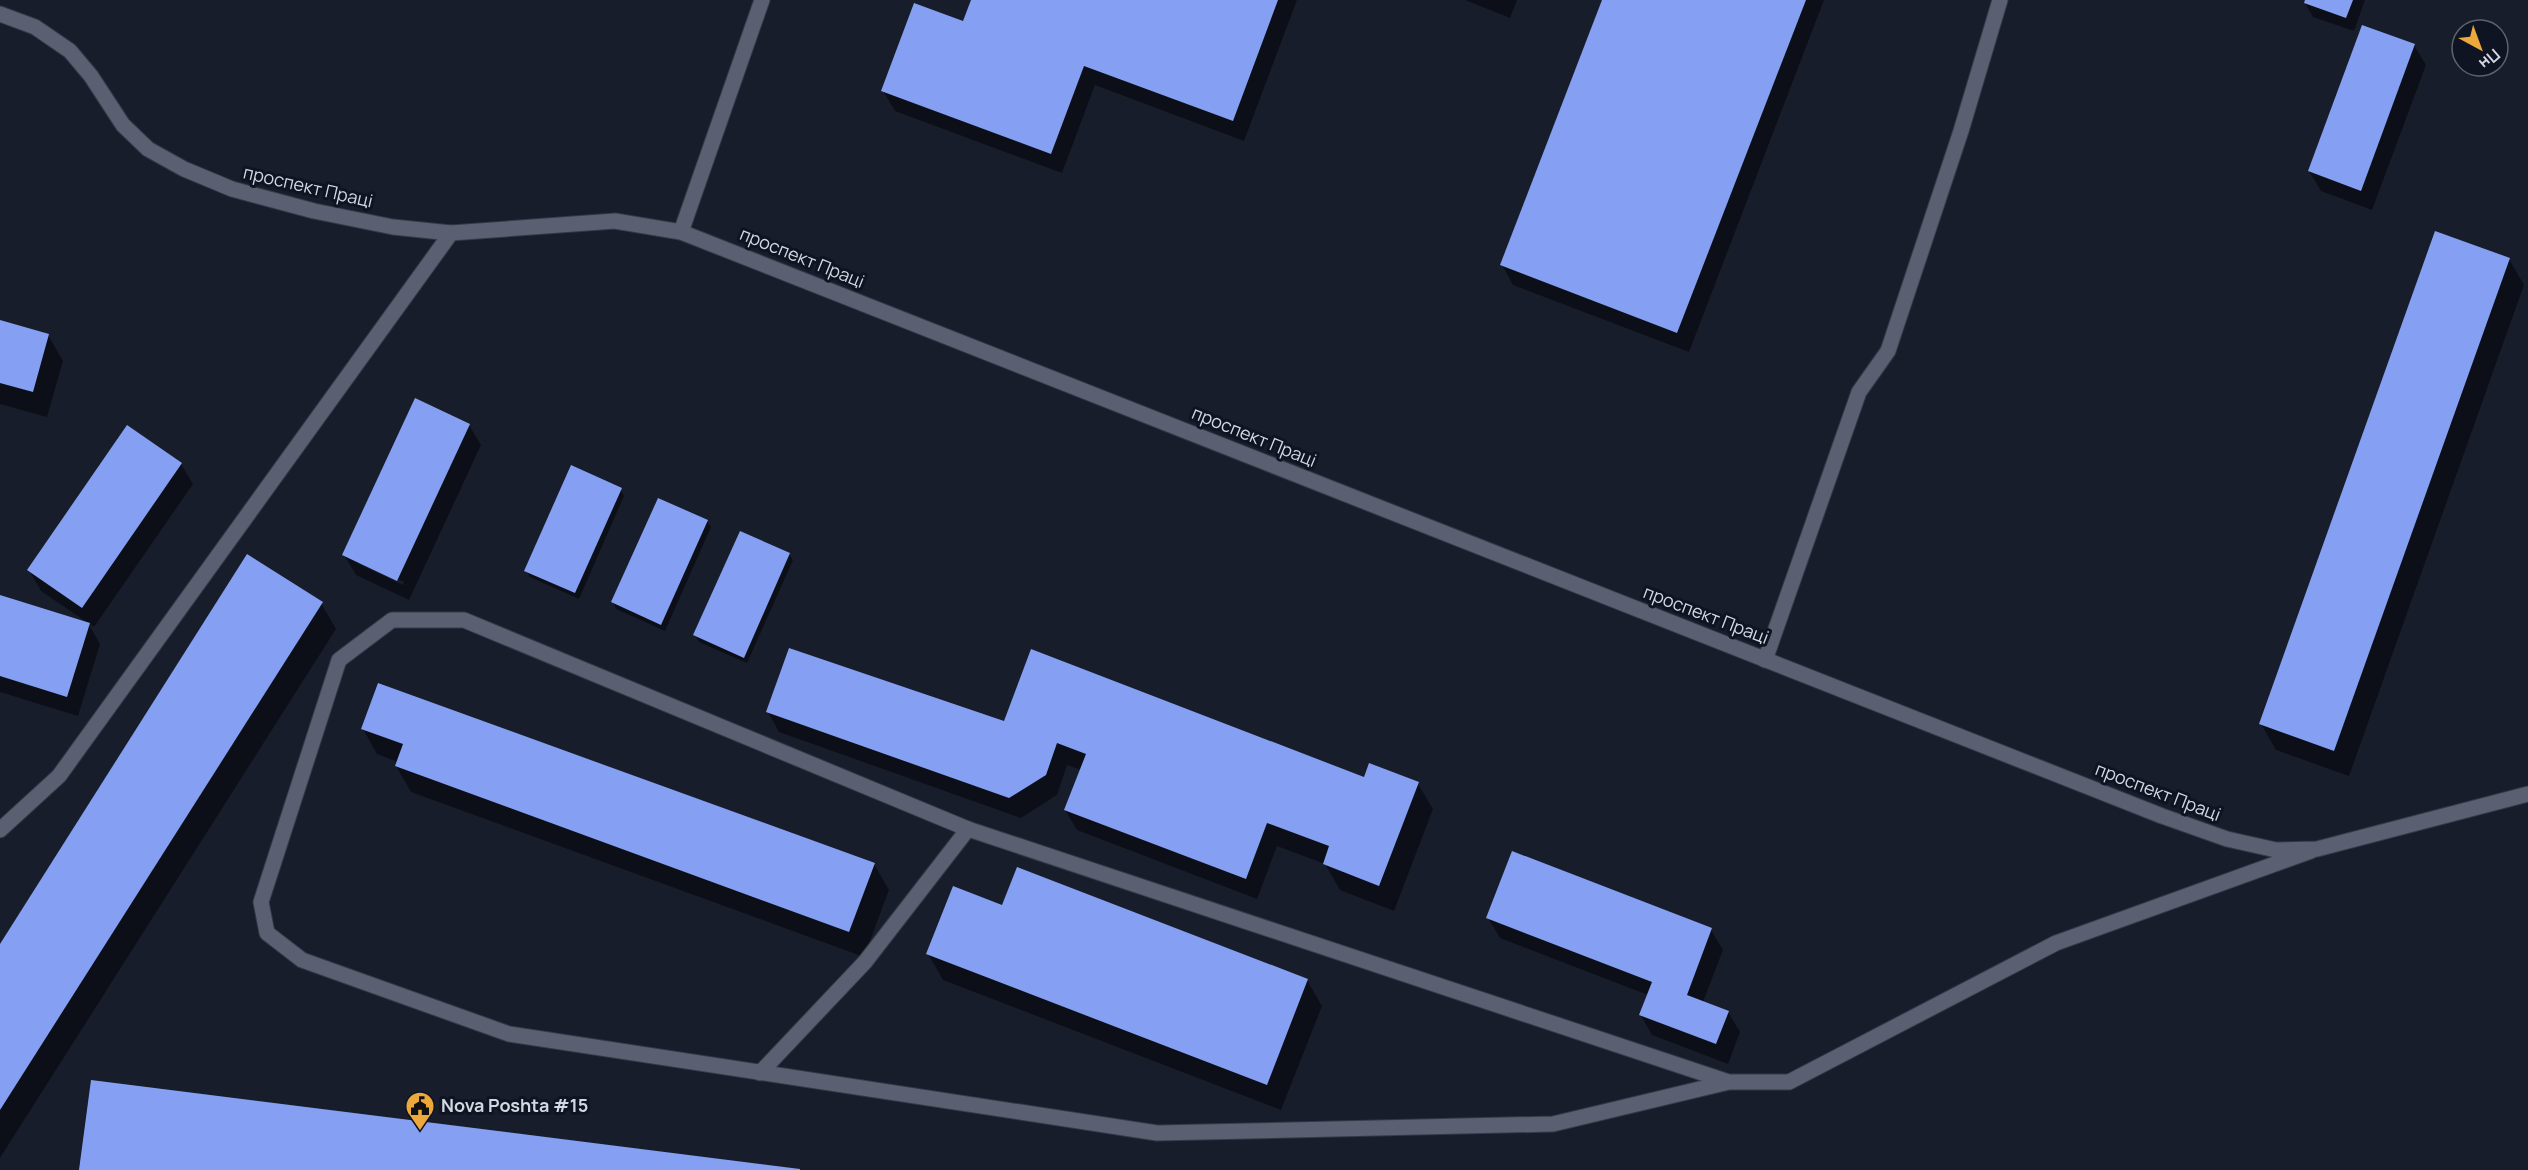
<svg xmlns="http://www.w3.org/2000/svg" width="2528" height="1170" font-family="Manrope,sans-serif">
<rect width="100%" height="100%" fill="#181d2c"/>
<g fill="#0007" fill-rule="evenodd">
<polygon points="973,0 1297,0 1244,141 1095,85 1062,173 895,111 883,91 964,23"/>
<polygon points="1465,0 1517,0 1510,18"/>
<polygon points="1604,0 1824,0 1689,352 1513,285 1502,265"/>
<polygon points="2306,0 2365,0 2354,31 2313,17 2305,3"/>
<polygon points="2414,45 2426,65 2372,210 2321,191 2309,171"/>
<polygon points="2509,259 2524,285 2349,776 2276,750 2261,724"/>
<polygon points="0,322 48,335 63,361 47,417 0,404"/>
<path d="M469,425L481,445L409,600L356,575L344,555ZM359,561L404,582L403,585L359,564Z"/>
<polygon points="181,464 193,484 94,627 88,623 100,644 78,716 0,692 0,596 88,623 41,591 29,570"/>
<polygon points="620,489 624,496 579,599 530,577 526,571"/>
<polygon points="707,521 711,527 665,631 616,609 613,602"/>
<polygon points="789,554 793,560 747,663 699,642 695,635"/>
<polygon points="321,603 336,629 0,1158 0,947"/>
<polygon points="768,712 1005,723 1365,779 1418,784 1433,809 1394,911 1340,890 1325,864 1277,846 1257,899 1077,830 1065,810 1081,770 1067,765 1057,795 1021,818 779,732"/>
<polygon points="363,729 874,864 889,890 864,957 411,792 396,766 398,762 377,754"/>
<polygon points="1003,907 1307,980 1322,1006 1281,1110 943,980 928,954"/>
<polygon points="1488,918 1711,930 1723,950 1703,1002 1728,1012 1740,1032 1728,1064 1652,1035 1640,1014 1648,995 1500,938"/>
</g>
<g fill="#85a0f2">
<polygon points="971,0 1278,0 1233,121 1084,66 1051,154 881,91 914,3 963,21"/>
<polygon points="1602,0 1806,0 1677,333 1500,265"/>
<polygon points="2305,0 2353,0 2346,18 2304,3"/>
<polygon points="2362,25 2415,44 2361,191 2308,171"/>
<polygon points="2435,231 2510,258 2334,751 2259,724"/>
<polygon points="0,320 49,334 33,392 0,383"/>
<polygon points="415,398 470,424 397,581 342,555"/>
<polygon points="127,425 182,463 82,608 27,570"/>
<polygon points="571,465 622,488 575,593 524,571"/>
<polygon points="658,498 708,520 661,625 611,602"/>
<polygon points="740,531 790,553 744,658 693,635"/>
<polygon points="247,554 323,602 0,1110 0,944"/>
<polygon points="0,595 90,623 67,697 0,676"/>
<polygon points="789,648 1004,721 1031,649 1364,777 1369,763 1419,782 1379,886 1323,864 1329,846 1267,823 1246,879 1064,810 1086,754 1057,743 1046,775 1009,798 766,712"/>
<polygon points="378,683 875,863 849,932 395,766 403,744 361,729"/>
<polygon points="1512,851 1712,928 1687,995 1729,1011 1716,1044 1639,1015 1652,982 1486,918"/>
<polygon points="1017,867 1308,979 1267,1085 926,954 953,886 1002,905"/>
<polygon points="91,1080 800,1169 800,1170 79,1170"/>
</g>
<g fill="none" stroke-linecap="round" stroke-linejoin="round">
<g stroke="#363945" stroke-width="17">
<g id="lane">
<polyline points="681,232 762,0"/>
<polyline points="1765,660 1859,392 1888,351 1961,131 2000,0"/>
<polyline points="0,830 59,776 451,233"/>
<polyline points="760,1073 865,962 968,829"/>
<polyline points="1729,1082 1553,1124 1157,1133 509,1034 302,960 267,933 261,902 339,660 392,620 464,620 968,829 1729,1082 1789,1082 2056,943 2311,851"/>
</g>
</g>
<g stroke="#363945" stroke-width="17">
<polyline id="street" points="0,14 35,27 70,51 91,76 123,125 148,149 184,169 232,189 314,211 393,227 451,233 615,221 681,232 2162,816 2227,839 2276,850 2317,849 2528,794"/>
</g>
<use href="#lane" stroke="#5a6072" stroke-width="15"/>
<use href="#street" stroke="#5a6072" stroke-width="15"/>
</g>
<defs>
<g id="civic-pin" transform="scale(1.5)"><path d="M0 17L-7.5 6A9.5 9.5 0 1 1 7.5 6Z" fill="#eda83b" stroke="#0f1422"/><path d="M-.6-6.5H3V-4.5H.6V-3L4-1V1h2V6H-6V1h2V-1L-.6-3ZM-1.2 2.5V6h2.4V2.5Z" fill="#111"/></g>
</defs>
<g fill-rule="evenodd">
<use href="#civic-pin" x="420" y="1106"/>
</g>
<g text-anchor="middle" stroke-width="6" stroke-linejoin="round" paint-order="stroke">
<g font-size="18" fill="#d3d7e1" stroke="#0f1422">
<text transform="translate(308 187) rotate(13)" y="6">проспект Праці</text>
<text transform="translate(802 258) rotate(22)" y="6">проспект Праці</text>
<text transform="translate(1254 437) rotate(22)" y="6">проспект Праці</text>
<text transform="translate(1706 615) rotate(21)" y="6">проспект Праці</text>
<text transform="translate(2158 792) rotate(21)" y="6">проспект Праці</text>
</g>
<g font-size="18" font-weight="bold" fill="#d3d7e1" stroke="#0f1422" text-anchor="start">
<text x="441" y="1112">Nova Poshta #15</text>
</g>
</g>
<g transform="translate(2480 48) rotate(139)"><circle r="28" fill="#0f1422" stroke="#5d626e" stroke-width="1.5"/>
<path d="M0-4.5L10 22L0 15L-10 22Z" fill="#eda83b"/>
<text y="-9" font-size="16" font-weight="bold" text-anchor="middle" fill="#d3d7e1">Пн</text>
</g>
</svg>
